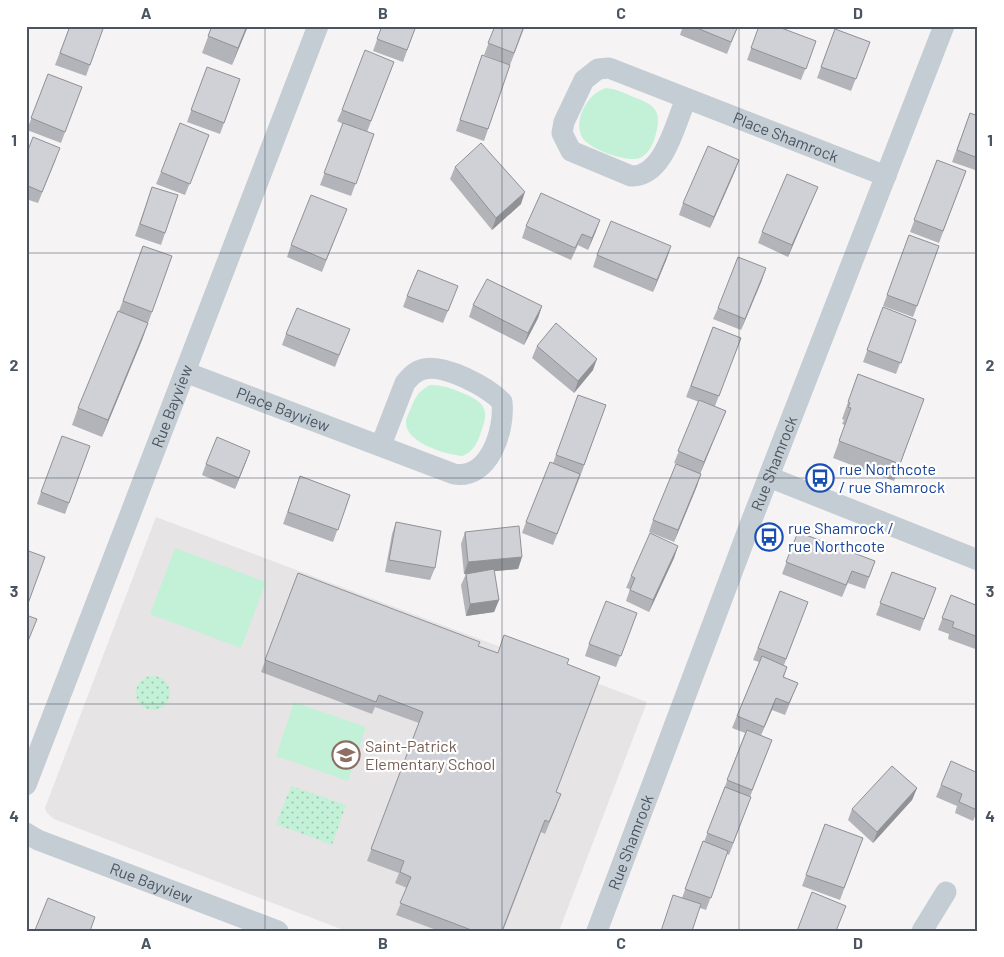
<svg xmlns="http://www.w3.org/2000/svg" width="1004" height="957" font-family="Barlow,sans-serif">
<defs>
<pattern id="park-dots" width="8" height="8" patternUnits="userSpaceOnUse" patternTransform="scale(1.25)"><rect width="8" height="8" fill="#c3f1d7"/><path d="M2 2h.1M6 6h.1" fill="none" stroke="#a0c6b2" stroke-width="1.8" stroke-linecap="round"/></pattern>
</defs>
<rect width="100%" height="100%" fill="#f5f3f3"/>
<polygon fill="#e6e4e5" points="156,517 647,702 559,931 346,931 54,819 47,813 45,808"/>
<g fill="#c3f1d7">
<path d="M606,88C615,89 623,92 631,96C655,105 663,110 655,137C653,145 648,154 640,158C628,163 588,149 582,137C573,119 588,93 606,88Z"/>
<path d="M430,385C441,385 451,388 460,392C483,401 491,408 481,432C477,444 474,450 463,456C447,455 406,443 406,423C406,418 409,412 411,408C415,397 420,390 430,385Z"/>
<polygon points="175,548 266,582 241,648 150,614"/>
<polygon points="294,702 366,727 348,781 276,756"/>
</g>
<g fill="url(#park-dots)">
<circle cx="153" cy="693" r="17"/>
<polygon points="291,786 346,805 332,845 276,824"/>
</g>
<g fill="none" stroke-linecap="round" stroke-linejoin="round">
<g stroke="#c4ccd4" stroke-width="21">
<path id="s1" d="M686,99C675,124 664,177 631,176L571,151L562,133L564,122L584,80L598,69L609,68L886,176"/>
<path id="s2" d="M185,372L454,474C489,480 505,431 502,402C488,387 445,364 424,369C415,371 410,377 405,383L381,445"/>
<polyline points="769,477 978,560"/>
<path id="s3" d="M26,785L318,26"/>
<path id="s4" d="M26,833L38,840L278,931"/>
<path id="s5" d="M597,931L751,522L944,26"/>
<polyline points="922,931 946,892"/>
</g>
</g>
<g fill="#b2b4b9">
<polygon points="70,26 104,26 86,76 55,65"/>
<polygon points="212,26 248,26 232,65 202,53"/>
<polygon points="382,26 416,26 403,62 373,51"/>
<polygon points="495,26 525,26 510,65 484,55"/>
<polygon points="683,26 738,26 727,54 680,35"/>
<polygon points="759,26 816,41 801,80 747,60"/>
<polygon points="835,29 870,42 851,91 817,78"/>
<polygon points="482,55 510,65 484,141 456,131"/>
<polygon points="394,62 367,132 374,134 351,196 320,185 343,124 337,121 342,110"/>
<polygon points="207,67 240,79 220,134 187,122"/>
<polygon points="48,74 82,87 61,143 27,130"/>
<polygon points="970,113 978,116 978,171 952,162"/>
<polygon points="209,135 185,195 156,184 161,172"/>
<polygon points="26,149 56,159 38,203 26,199"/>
<polygon points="739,160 735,171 710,228 679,215 683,203"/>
<polygon points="937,160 966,171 939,243 910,232"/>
<polygon points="455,167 521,204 492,230 450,179"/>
<polygon points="152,187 178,195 161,245 135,236"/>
<polygon points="818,187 788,257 758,243 762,232"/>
<polygon points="342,221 322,272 287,257 291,245"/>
<polygon points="526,226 596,231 588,250 578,245 571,260 522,238"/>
<polygon points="909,235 939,246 913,317 883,306"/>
<polygon points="143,246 172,256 142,340 102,437 72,425 78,408 119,311"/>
<polygon points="597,255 667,258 653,292 593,267"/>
<polygon points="762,280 741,330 713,319 718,308"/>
<polygon points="458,286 443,323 403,307 407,296"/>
<polygon points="473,305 542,306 538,318 524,345 469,317"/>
<polygon points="883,307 916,320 896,374 863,362"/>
<polygon points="713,327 741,338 715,406 726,411 700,474 697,486 674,542 649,532 653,520 681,466 674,463 699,402 686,397"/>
<polygon points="286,334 345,341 335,367 282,345"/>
<polygon points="537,346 593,370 574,393 532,358"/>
<polygon points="858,374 924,399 894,481 833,458 845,425 842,424 844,420 842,419"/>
<polygon points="578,395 606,405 580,477 553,545 522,533 526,522 553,463"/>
<polygon points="90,446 65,514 37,504 41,492"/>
<polygon points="246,462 235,489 202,475 206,464"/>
<polygon points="300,476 350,495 333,542 283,524"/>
<polygon points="396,522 435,568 430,580 385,572 392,534"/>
<polygon points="465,532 522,557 518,569 494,571 499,600 494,612 466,616 461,585 466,574 464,574 461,544"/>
<polygon points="798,532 875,561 865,589 848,583 842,597 782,574"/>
<polygon points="678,546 674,558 649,612 626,601 630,589 626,588 631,576"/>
<polygon points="892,572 936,588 920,631 876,615"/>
<polygon points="298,573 478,646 498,653 567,665 556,792 557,805 545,834 541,832 503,931 439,931 396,915 407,888 395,883 399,873 367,861 419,723 375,707 372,714 261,672"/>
<polygon points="780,591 808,602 784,665 787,667 784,677 798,683 785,715 772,710 761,735 772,740 750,797 751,797 729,855 727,854 706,910 700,908 682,898 703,841 704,842 745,733 732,728 759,662 753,660"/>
<polygon points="951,595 978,606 978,650 948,639 949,634 938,630"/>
<polygon points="637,613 616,667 585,656 589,644"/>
<polygon points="978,773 978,810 973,821 955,813 957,806 936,797 941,785"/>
<polygon points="917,788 912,800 873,843 848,820 852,809"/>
<polygon points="825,824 863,838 840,900 802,886"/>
</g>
<g fill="#919296">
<polygon points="247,26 248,26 232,65 238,48"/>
<polygon points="739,160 735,171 710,228 714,217"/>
<polygon points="818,187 813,198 788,257 792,245"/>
<polygon points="525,192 521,204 492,230 496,218"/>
<polygon points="600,220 596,231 588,250 592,238"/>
<polygon points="671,246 667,258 653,292 657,280"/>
<polygon points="766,268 762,280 741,330 745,319"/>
<polygon points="542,306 538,318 524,345 528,333"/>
<polygon points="148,323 142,340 102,437 108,420"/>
<polygon points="597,359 593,370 574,393 578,381"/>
<polygon points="726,411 721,422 700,474 704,462"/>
<polygon points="250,451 246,462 235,489 239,478"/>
<polygon points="701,474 697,486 674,542 678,530"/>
<polygon points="678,546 674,558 649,612 653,600"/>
<polygon points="522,557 518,569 464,574 468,562"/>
<polygon points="499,600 494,612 466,616 470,604"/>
<polygon points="776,698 772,710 759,739 764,727"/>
<polygon points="917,788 912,800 873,843 877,832"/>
</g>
<g fill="#cfd1d7" stroke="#919296">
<polygon points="70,26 104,26 90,65 60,53"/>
<polygon points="212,26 247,26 238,48 208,36"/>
<polygon points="382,26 416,26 407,50 377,39"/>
<polygon points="495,26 524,26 514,53 488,43"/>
<polygon points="692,26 738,26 731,42"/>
<polygon points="759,26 776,26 816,41 806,69 751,48"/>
<polygon points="835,29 870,42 856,79 821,67"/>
<polygon points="365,50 394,62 371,121 342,110"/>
<polygon points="482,55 510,65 488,129 460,120"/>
<polygon points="207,67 240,79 224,123 191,110"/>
<polygon points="48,74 82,87 65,132 31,118"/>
<polygon points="970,113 978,116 978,158 957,150"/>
<polygon points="180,123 209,135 190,184 161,172"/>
<polygon points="343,123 374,134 356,184 324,173"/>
<polygon points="33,137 60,148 42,192 26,185 26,149 28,150"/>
<polygon points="481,143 525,192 496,218 455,167"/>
<polygon points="708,146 739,160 714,217 683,203"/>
<polygon points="937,160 966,171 943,231 914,220"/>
<polygon points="787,174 818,187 792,245 762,232"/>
<polygon points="152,187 178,195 165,233 140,224"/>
<polygon points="541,193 600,220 592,238 582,234 575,248 526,226"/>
<polygon points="311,195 347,209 326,260 291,245"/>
<polygon points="611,221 671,246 657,280 597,255"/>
<polygon points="909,235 939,246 917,306 887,295"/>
<polygon points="143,246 172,256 152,312 123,301"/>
<polygon points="738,257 766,268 745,319 718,308"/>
<polygon points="418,270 458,286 448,311 407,296"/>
<polygon points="487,279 542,306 528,333 473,305"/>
<polygon points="883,307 916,320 901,363 867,350"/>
<polygon points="297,308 350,329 339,355 286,334"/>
<polygon points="118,311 148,323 108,420 78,408"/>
<polygon points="556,323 597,359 578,381 537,346"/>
<polygon points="713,327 741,338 719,396 691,386"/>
<polygon points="858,374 924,399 900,464 839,441 851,408 848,407 850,403 848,402"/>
<polygon points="578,395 606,405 584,465 556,455"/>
<polygon points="699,400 726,411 704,462 678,451"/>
<polygon points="62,436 90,446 69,503 41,492"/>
<polygon points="217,437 250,451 239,478 206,464"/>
<polygon points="550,462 580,474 557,534 526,522"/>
<polygon points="676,464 701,474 678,530 653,520"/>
<polygon points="300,476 350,495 338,530 288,512"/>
<polygon points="396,522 441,531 435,568 389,560"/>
<polygon points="519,526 522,557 468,562 465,532"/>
<polygon points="798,532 875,561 869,577 852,571 846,585 786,562"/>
<polygon points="650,533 678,546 653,600 630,590 635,578 631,576"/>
<polygon points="26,550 45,557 26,609"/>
<polygon points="494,569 499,600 470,604 466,574"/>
<polygon points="892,572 936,588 924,619 880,603"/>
<polygon points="298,573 480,642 478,646 498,653 504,635 569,659 567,664 600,677 556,792 561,794 549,822 545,820 502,931 474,931 400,903 411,877 400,872 404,861 371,849 423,712 379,695 376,702 265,660"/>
<polygon points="780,591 808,602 786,659 758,648"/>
<polygon points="951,595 978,606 978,637 952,627 954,622 942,618"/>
<polygon points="606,601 637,613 621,656 589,644"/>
<polygon points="26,615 37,619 26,646"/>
<polygon points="762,656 787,667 783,677 798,683 789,703 776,698 764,727 737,716"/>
<polygon points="747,730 772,740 752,790 727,780"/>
<polygon points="951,761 978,773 977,810 959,802 962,794 941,785"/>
<polygon points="892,766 917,788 877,832 852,809"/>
<polygon points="725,787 751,797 733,843 707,833"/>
<polygon points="825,824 863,838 844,888 806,875"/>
<polygon points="703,841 728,851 711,898 685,889"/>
<polygon points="812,892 846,906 836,931 797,931"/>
<polygon points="673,895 701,904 692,931 661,931"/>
<polygon points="48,898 95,917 90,931 35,930"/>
</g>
<path fill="none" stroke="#4a5561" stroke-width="1" stroke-opacity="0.55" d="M265,26V931M502,26V931M739,26V931M26,253H978M26,478H978M26,704H978"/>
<defs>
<g id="bus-ring" transform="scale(1.4375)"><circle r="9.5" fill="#fff" stroke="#1a4fb4" stroke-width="1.5"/><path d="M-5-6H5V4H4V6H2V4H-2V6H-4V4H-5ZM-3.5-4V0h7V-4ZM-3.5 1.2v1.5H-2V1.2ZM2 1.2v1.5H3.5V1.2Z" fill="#1a4fb4"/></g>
<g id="school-ring" transform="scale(1.4375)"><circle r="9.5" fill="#fff" stroke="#8d6e63" stroke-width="1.5"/><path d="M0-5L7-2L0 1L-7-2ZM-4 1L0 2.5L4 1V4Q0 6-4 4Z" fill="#8d6e63"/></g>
</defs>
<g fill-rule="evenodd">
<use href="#bus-ring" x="820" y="478"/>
<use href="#bus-ring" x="769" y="537"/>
<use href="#school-ring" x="346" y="755"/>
</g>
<g text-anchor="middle" stroke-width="4.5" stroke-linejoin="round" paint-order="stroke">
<g font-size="16" fill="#4a5561" stroke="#fff">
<text dy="6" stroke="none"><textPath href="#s1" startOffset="462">Place Shamrock</textPath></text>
<text dy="6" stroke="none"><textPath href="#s3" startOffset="406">Rue Bayview</textPath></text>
<text dy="6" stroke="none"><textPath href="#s2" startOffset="105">Place Bayview</textPath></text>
<text dy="6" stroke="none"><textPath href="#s5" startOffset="500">Rue Shamrock</textPath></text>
<text dy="6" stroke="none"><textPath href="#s5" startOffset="95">Rue Shamrock</textPath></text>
<text dy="6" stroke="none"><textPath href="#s4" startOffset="135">Rue Bayview</textPath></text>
</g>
<g font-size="16" fill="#164399" stroke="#fff" text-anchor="start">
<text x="839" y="475">rue Northcote<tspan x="839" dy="18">/ rue Shamrock</tspan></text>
<text x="788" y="534">rue Shamrock /<tspan x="788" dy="18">rue Northcote</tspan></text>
</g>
<g font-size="16" fill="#785e54" stroke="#fff" text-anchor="start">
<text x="365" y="752">Saint-Patrick<tspan x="365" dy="18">Elementary School</tspan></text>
</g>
</g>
<rect width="1004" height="957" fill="none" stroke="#ffffff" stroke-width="55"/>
<rect x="28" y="28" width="948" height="902" fill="none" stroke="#4a5561" stroke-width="2"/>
<g font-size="16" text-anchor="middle" font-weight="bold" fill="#4a5561">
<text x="146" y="19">A</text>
<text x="383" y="19">B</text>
<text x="621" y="19">C</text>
<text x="858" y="19">D</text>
<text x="14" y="146">1</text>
<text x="990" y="146">1</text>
<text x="14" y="371">2</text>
<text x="990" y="371">2</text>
<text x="14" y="597">3</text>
<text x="990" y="597">3</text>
<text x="14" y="822">4</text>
<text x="990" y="822">4</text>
<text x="146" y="949">A</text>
<text x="383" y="949">B</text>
<text x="621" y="949">C</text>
<text x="858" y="949">D</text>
</g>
</svg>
